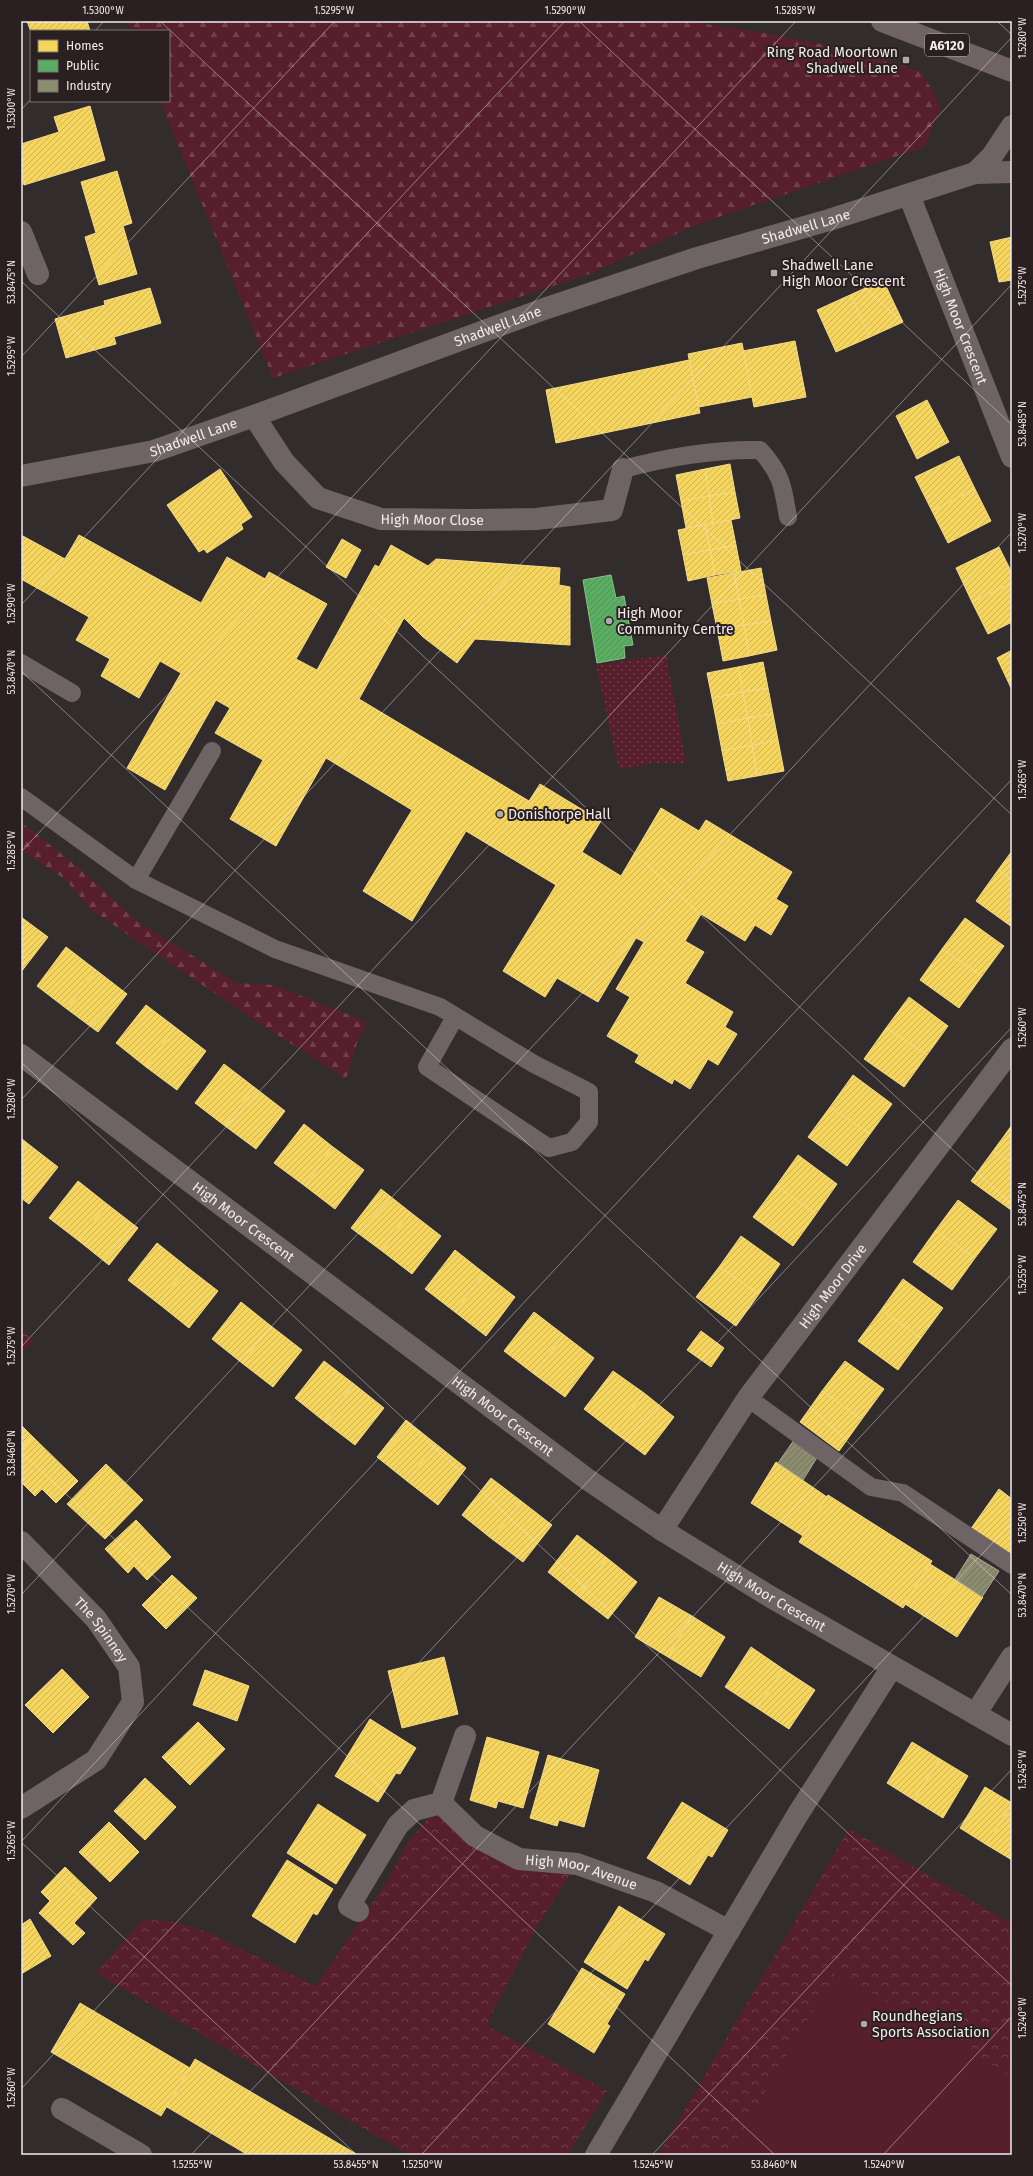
<svg xmlns="http://www.w3.org/2000/svg" width="1033" height="2176" font-family="'Fira Sans',sans-serif">
<defs>
<pattern id="forest-firs" width="22" height="20" patternUnits="userSpaceOnUse"><rect width="22" height="20" fill="#571f2c"/><path d="M5 1l3.5 6h-7zM16 11l3.5 6h-7z" fill="#70404b"/></pattern>
<pattern id="park-crowns" width="20" height="18" patternUnits="userSpaceOnUse"><rect width="20" height="18" fill="#571f2c"/><path d="M2 6a3 3 0 1 1 6 0M12 15a3 3 0 1 1 6 0" fill="none" stroke="#70404b"/></pattern>
<pattern id="garden-dots" width="8" height="8" patternUnits="userSpaceOnUse"><rect width="8" height="8" fill="#571f2c"/><path d="M2 2h.1M6 6h.1" fill="none" stroke="#70404b" stroke-width="1.8" stroke-linecap="round"/></pattern>
<pattern id="homes-hatch" width="6" height="6" patternUnits="userSpaceOnUse"><rect width="6" height="6" fill="#f6d55c"/><path d="M-1 1l2-2M0 6l6-6M5 7l2-2" fill="none" stroke="#cbb257"/></pattern>
<pattern id="public-hatch" width="6" height="6" patternUnits="userSpaceOnUse"><rect width="6" height="6" fill="#5aae61"/><path d="M-1 1l2-2M0 6l6-6M5 7l2-2" fill="none" stroke="#558f59"/></pattern>
<pattern id="industry-hatch" width="6" height="6" patternUnits="userSpaceOnUse"><rect width="6" height="6" fill="#8c8c6e"/><path d="M-1 1l2-2M0 6l6-6M5 7l2-2" fill="none" stroke="#757460"/></pattern>
</defs>
<rect width="100%" height="100%" fill="#322c2d"/>
<g fill="url(#forest-firs)">
<path d="M126,21H681C762,30 845,46 922,72L941,107L924,147L698,224L592,273L273,378L160,101H169V31H132Z"/>
<polygon points="21,822 78,867 138,922 237,983 274,985 367,1022 357,1043 346,1079 254,1020 90,909 66,880 21,850"/>
</g>
<g fill="url(#park-crowns)">
<polygon points="21,1329 34,1341 21,1354"/>
<polygon points="441,1803 475,1836 577,1864 538,1925 486,2025 607,2091 568,2155 409,2155 96,1973 143,1919 174,1922 205,1931 316,1986 386,1883 409,1841"/>
<polygon points="849,1829 1012,1924 1012,2155 658,2155"/>
</g>
<polygon fill="url(#garden-dots)" points="666,655 686,763 654,763 619,770 596,665"/>
<polygon fill="#571f2c" points="836,1972 1012,2077 1012,2155 728,2155"/>
<g fill="url(#homes-hatch)" stroke="#f5dc87">
<polygon points="27,21 87,21 90,31 31,32"/>
<polygon points="90,106 105,160 24,185 21,176 21,144 59,132 54,117"/>
<polygon points="117,171 132,223 123,226 137,274 99,285 85,237 96,233 81,182"/>
<polygon points="1012,237 1012,280 999,282 990,242"/>
<polygon points="883,280 903,322 870,337 850,295"/>
<polygon points="150,288 161,323 114,337 116,344 66,358 55,319 105,305 104,301"/>
<polygon points="850,295 870,337 836,352 817,310"/>
<polygon points="795,341 806,397 754,407 743,351"/>
<polygon points="742,343 752,397 699,407 688,354"/>
<polygon points="689,360 700,413 556,443 546,390"/>
<polygon points="927,400 949,442 917,459 896,416"/>
<polygon points="959,456 975,489 932,511 915,477"/>
<polygon points="730,464 735,492 709,496 705,469"/>
<polygon points="220,469 252,517 241,524 243,529 207,553 204,549 199,552 167,505"/>
<polygon points="705,469 709,496 681,501 676,475"/>
<polygon points="975,489 991,521 948,543 932,511"/>
<polygon points="735,492 740,518 713,523 709,496"/>
<polygon points="709,496 713,523 686,528 681,501"/>
<polygon points="731,520 736,545 710,550 705,525"/>
<polygon points="705,525 710,550 683,555 678,530"/>
<polygon points="21,535 65,559 79,535 201,603 227,557 265,579 269,572 327,604 296,659 317,670 375,565 379,567 391,545 428,566 436,559 560,568 559,585 570,587 570,645 475,639 457,663 423,637 404,618 359,699 529,801 540,784 601,821 582,852 621,876 661,808 699,831 706,820 792,872 776,899 788,906 771,935 755,925 745,941 701,914 685,941 704,952 685,983 733,1012 725,1027 737,1034 718,1065 708,1059 690,1089 674,1079 672,1084 635,1062 639,1055 607,1036 630,997 616,989 644,942 636,938 598,1002 557,978 545,997 503,971 556,885 466,831 412,921 363,891 412,810 326,758 276,846 230,819 263,760 215,733 230,708 216,700 165,790 127,768 181,673 160,661 139,698 101,676 110,659 76,640 89,617 21,579"/>
<polygon points="342,539 361,550 346,578 326,567"/>
<polygon points="736,545 741,571 715,575 710,550"/>
<polygon points="999,547 1012,573 1012,583 972,602 956,568"/>
<polygon points="710,550 715,575 688,581 683,555"/>
<polygon points="761,568 766,595 739,599 734,573"/>
<polygon points="734,573 739,599 712,604 707,578"/>
<polygon points="1012,583 1012,622 988,634 972,602"/>
<polygon points="766,595 771,621 744,625 739,599"/>
<polygon points="739,599 744,625 717,629 712,604"/>
<polygon points="771,621 777,650 749,656 744,625"/>
<polygon points="744,625 749,656 723,661 717,629"/>
<polygon points="1012,650 1012,690 997,658"/>
<polygon points="763,662 768,688 743,692 738,667"/>
<polygon points="738,667 743,692 712,698 707,673"/>
<polygon points="768,688 773,714 748,718 743,692"/>
<polygon points="743,692 748,718 717,724 712,698"/>
<polygon points="773,714 778,740 752,745 748,718"/>
<polygon points="748,718 752,745 722,751 717,724"/>
<polygon points="778,740 784,771 757,776 752,745"/>
<polygon points="752,745 757,776 728,781 722,751"/>
<polygon points="1012,851 1012,880 998,870"/>
<polygon points="998,870 1012,880 1012,927 976,901"/>
<polygon points="21,917 48,937 21,972"/>
<polygon points="965,918 1004,946 982,976 942,949"/>
<polygon points="66,947 96,970 67,1009 37,986"/>
<polygon points="942,949 982,976 959,1008 920,980"/>
<polygon points="96,970 127,994 98,1032 67,1009"/>
<polygon points="909,997 948,1026 927,1055 886,1028"/>
<polygon points="146,1005 175,1027 146,1067 116,1043"/>
<polygon points="175,1027 206,1051 177,1090 146,1067"/>
<polygon points="886,1028 927,1055 904,1087 864,1059"/>
<polygon points="224,1064 254,1087 225,1126 195,1103"/>
<polygon points="853,1075 892,1104 870,1134 830,1107"/>
<polygon points="254,1087 285,1111 256,1149 225,1126"/>
<polygon points="830,1107 870,1134 847,1166 808,1137"/>
<polygon points="304,1124 333,1147 305,1186 274,1163"/>
<polygon points="1012,1125 1012,1163 993,1151"/>
<polygon points="21,1138 27,1143 21,1151"/>
<polygon points="27,1143 58,1167 29,1204 21,1198 21,1151"/>
<polygon points="333,1147 364,1170 335,1209 305,1186"/>
<polygon points="993,1151 1012,1163 1011,1210 971,1181"/>
<polygon points="798,1155 837,1184 816,1214 776,1186"/>
<polygon points="78,1181 107,1204 79,1241 49,1218"/>
<polygon points="776,1186 816,1214 793,1246 753,1217"/>
<polygon points="381,1189 410,1212 382,1251 351,1228"/>
<polygon points="958,1200 997,1229 975,1258 935,1231"/>
<polygon points="107,1204 138,1228 109,1265 79,1241"/>
<polygon points="410,1212 441,1236 412,1274 382,1251"/>
<polygon points="935,1231 975,1258 952,1290 913,1262"/>
<polygon points="741,1236 780,1264 759,1294 719,1267"/>
<polygon points="157,1243 187,1267 159,1304 128,1280"/>
<polygon points="455,1250 484,1273 455,1312 425,1289"/>
<polygon points="187,1267 218,1291 189,1328 159,1304"/>
<polygon points="719,1267 759,1294 736,1326 696,1297"/>
<polygon points="484,1273 515,1297 486,1336 455,1312"/>
<polygon points="903,1279 943,1308 921,1338 881,1310"/>
<polygon points="241,1302 271,1326 242,1363 212,1339"/>
<polygon points="881,1310 921,1338 898,1370 858,1341"/>
<polygon points="534,1312 564,1335 534,1374 504,1351"/>
<polygon points="271,1326 302,1350 273,1387 242,1363"/>
<polygon points="701,1331 724,1348 711,1367 687,1350"/>
<polygon points="564,1335 594,1358 565,1397 534,1374"/>
<polygon points="324,1361 354,1384 325,1422 295,1398"/>
<polygon points="845,1361 884,1389 862,1419 822,1391"/>
<polygon points="613,1371 644,1393 614,1432 584,1409"/>
<polygon points="354,1384 384,1408 355,1445 325,1422"/>
<polygon points="822,1391 862,1419 839,1451 800,1422"/>
<polygon points="644,1393 674,1417 645,1455 614,1432"/>
<polygon points="406,1420 436,1444 407,1481 377,1457"/>
<polygon points="21,1425 33,1437 21,1449"/>
<polygon points="33,1437 78,1481 56,1503 42,1489 35,1496 21,1482 21,1449"/>
<polygon points="436,1444 466,1468 438,1505 407,1481"/>
<polygon points="776,1462 827,1497 803,1536 751,1503"/>
<polygon points="106,1464 143,1500 105,1539 67,1504"/>
<polygon points="491,1478 521,1501 492,1539 462,1515"/>
<polygon points="999,1489 1012,1499 1012,1551 1008,1557 970,1530"/>
<polygon points="828,1495 932,1561 903,1608 799,1542"/>
<polygon points="521,1501 552,1525 523,1562 492,1539"/>
<polygon points="136,1520 171,1557 147,1580 134,1566 128,1573 105,1549"/>
<polygon points="577,1535 607,1558 578,1596 548,1572"/>
<polygon points="607,1558 637,1582 608,1619 578,1596"/>
<polygon points="930,1564 983,1597 957,1637 905,1604"/>
<polygon points="172,1575 197,1598 166,1629 142,1605"/>
<polygon points="659,1597 692,1616 668,1657 635,1637"/>
<polygon points="692,1616 725,1637 701,1677 668,1657"/>
<polygon points="751,1647 783,1669 757,1708 725,1687"/>
<polygon points="444,1657 458,1714 402,1728 388,1671"/>
<polygon points="62,1669 89,1697 53,1733 25,1705"/>
<polygon points="783,1669 815,1690 789,1729 757,1708"/>
<polygon points="205,1670 249,1686 237,1721 193,1705"/>
<polygon points="370,1719 416,1748 400,1774 396,1773 378,1802 335,1776"/>
<polygon points="198,1722 225,1749 190,1785 162,1757"/>
<polygon points="487,1737 539,1752 523,1808 498,1801 496,1808 470,1800"/>
<polygon points="912,1742 940,1759 914,1800 887,1783"/>
<polygon points="548,1755 599,1770 584,1827 559,1820 557,1826 530,1818"/>
<polygon points="940,1759 968,1776 943,1818 914,1800"/>
<polygon points="145,1778 176,1807 145,1840 114,1811"/>
<polygon points="985,1787 1012,1803 987,1845 960,1828"/>
<polygon points="682,1802 728,1830 712,1857 708,1855 690,1885 647,1858"/>
<polygon points="318,1804 366,1835 336,1884 287,1853"/>
<polygon points="1012,1804 1012,1860 987,1845"/>
<polygon points="109,1822 139,1852 110,1882 79,1852"/>
<polygon points="287,1860 333,1889 317,1915 313,1913 295,1943 252,1916"/>
<polygon points="65,1867 97,1898 74,1923 85,1933 73,1945 39,1913 50,1901 41,1892"/>
<polygon points="619,1906 665,1934 648,1961 645,1959 627,1989 584,1962"/>
<polygon points="30,1919 51,1956 21,1974 21,1925"/>
<polygon points="582,1968 625,1994 607,2024 610,2026 594,2053 548,2024"/>
<polygon points="80,2003 190,2068 161,2116 51,2052"/>
<polygon points="195,2059 358,2155 248,2155 167,2107"/>
</g>
<polygon fill="url(#public-hatch)" stroke="#88c18b" points="611,575 616,598 624,596 633,645 624,646 625,658 597,663 583,580"/>
<g fill="url(#industry-hatch)" stroke="#aba994">
<polygon points="794,1440 818,1456 803,1480 778,1463"/>
<polygon points="971,1554 999,1571 982,1597 955,1579"/>
</g>
<g fill="none" stroke-linecap="round" stroke-linejoin="round">
<g stroke="#6f6465" stroke-width="18">
<path d="M623,469C668,457 713,449 760,450C782,474 783,487 788,517"/>
<polyline points="21,663 72,693"/>
<polyline points="21,797 136,880 275,949 440,1007 534,1064 589,1092 589,1122 572,1142 549,1148 427,1067 455,1017"/>
<polyline points="136,880 212,751"/>
<polyline points="748,1398 871,1487 903,1493 1012,1565"/>
</g>
<g stroke="#6f6465" stroke-width="22">
<path id="s1" d="M909,195L1012,457"/>
<polyline points="21,232 38,274"/>
<path id="s2" d="M254,416L284,462L318,498L381,519L470,520L536,519L612,510L623,469"/>
<path id="s3" d="M21,1055L587,1479L662,1530L769,1596L1012,1735"/>
<path id="s4" d="M662,1530L748,1398L1012,1049"/>
<path id="s5" d="M21,1542L96,1619L129,1667L133,1702L96,1760L21,1808"/>
<polyline points="976,1713 1012,1657"/>
<path id="s6" d="M441,1803L475,1836L519,1859L577,1864L656,1892L729,1931"/>
<polyline points="358,1911 349,1906 398,1825 414,1810 441,1803 465,1736"/>
<polyline points="62,2109 141,2155"/>
<polyline points="596,2155 798,1814 892,1667"/>
</g>
<g stroke="#6f6465" stroke-width="22">
<polyline points="975,173 992,156 1012,126"/>
<path id="s7" d="M21,476L154,451L254,416L544,309L697,258L829,220L975,173L1012,172"/>
</g>
<polyline stroke="#6f6364" stroke-width="22" points="882,21 1012,71"/>
</g>
<path fill="none" stroke="#f2ecec" stroke-width="1" stroke-opacity="0.45" d="M160,21L1012,815M579,21L1012,425M997,21L1012,35M95,31L104,21M21,110L31,99M21,281L1012,1205M21,357L335,21M21,605L565,21M21,671L1012,1595M21,852L796,21M21,1062L1012,1986M21,1100L1012,37M21,1347L1012,284M21,1452L775,2155M21,1595L1012,532M21,1842L1012,779M21,1842L357,2155M21,2089L1012,1027M191,2155L1012,1274M421,2155L1012,1522M652,2155L1012,1769M883,2155L1012,2016"/>
<g fill="#afa9a9" stroke="#2a2021" stroke-width="1.5">
<rect x="902" y="56" width="8" height="8" rx="2"/>
<rect x="770" y="269" width="8" height="8" rx="2"/>
<circle cx="609" cy="621" r="4"/>
<circle cx="500" cy="814" r="4"/>
<circle cx="864" cy="2024" r="4"/>
</g>
<g text-anchor="middle" stroke-width="4" stroke-linejoin="round" paint-order="stroke">
<rect fill="#2a2021" stroke="#b6afaf" stroke-width="1" x="925" y="34" width="44" height="22" rx="3"/>
<g font-size="13" font-weight="bold" fill="#f2ecec">
<text x="947" y="50">A6120</text>
</g>
<g font-size="14" fill="#f2ecec" stroke="#2a2021" text-anchor="start">
<text x="898" y="57" text-anchor="end">Ring Road Moortown<tspan x="898" dy="16">Shadwell Lane</tspan></text>
<text x="782" y="270">Shadwell Lane<tspan x="782" dy="16">High Moor Crescent</tspan></text>
<text x="617" y="618">High Moor<tspan x="617" dy="16">Community Centre</tspan></text>
<text x="508" y="819">Donishorpe Hall</text>
<text x="872" y="2021">Roundhegians<tspan x="872" dy="16">Sports Association</tspan></text>
</g>
<g font-size="14" fill="#f2ecec" stroke="#2a2021">
<text dy="5" stroke="none"><textPath href="#s7" startOffset="825">Shadwell Lane</textPath></text>
<text dy="5" stroke="none"><textPath href="#s7" startOffset="501">Shadwell Lane</textPath></text>
<text dy="5" stroke="none"><textPath href="#s1" startOffset="141">High Moor Crescent</textPath></text>
<text dy="5" stroke="none"><textPath href="#s7" startOffset="177">Shadwell Lane</textPath></text>
<text dy="5" stroke="none"><textPath href="#s2" startOffset="222">High Moor Close</textPath></text>
<text dy="5" stroke="none"><textPath href="#s3" startOffset="278">High Moor Crescent</textPath></text>
<text dy="5" stroke="none"><textPath href="#s4" startOffset="298">High Moor Drive</textPath></text>
<text dy="5" stroke="none"><textPath href="#s3" startOffset="602">High Moor Crescent</textPath></text>
<text dy="5" stroke="none"><textPath href="#s3" startOffset="926">High Moor Crescent</textPath></text>
<text dy="5" stroke="none"><textPath href="#s5" startOffset="119">The Spinney</textPath></text>
<text dy="5" stroke="none"><textPath href="#s6" startOffset="161">High Moor Avenue</textPath></text>
</g>
</g>
<rect width="1033" height="2176" fill="none" stroke="#2a2021" stroke-width="44"/>
<rect x="30" y="30" width="140" height="72" fill="#2a2021" stroke="#7a7272"/>
<rect x="38" y="40" width="20" height="12" fill="#f6d55c" stroke="#7a7272"/>
<text x="66" y="50" font-size="12" fill="#f2ecec">Homes</text>
<rect x="38" y="60" width="20" height="12" fill="#5aae61" stroke="#7a7272"/>
<text x="66" y="70" font-size="12" fill="#f2ecec">Public</text>
<rect x="38" y="80" width="20" height="12" fill="#8c8c6e" stroke="#7a7272"/>
<text x="66" y="90" font-size="12" fill="#f2ecec">Industry</text>
<rect x="22" y="22" width="989" height="2132" fill="none" stroke="#f2ecec" stroke-width="1.5"/>
<g font-size="10" text-anchor="middle" fill="#f2ecec">
<text x="103" y="14">1.5300°W</text>
<text x="334" y="14">1.5295°W</text>
<text x="565" y="14">1.5290°W</text>
<text x="795" y="14">1.5285°W</text>
<text transform="translate(1022 38) rotate(-90)" y="4">1.5280°W</text>
<text transform="translate(11 109) rotate(-90)" y="4">1.5300°W</text>
<text transform="translate(11 282) rotate(-90)" y="4">53.8475°N</text>
<text transform="translate(1022 286) rotate(-90)" y="4">1.5275°W</text>
<text transform="translate(11 356) rotate(-90)" y="4">1.5295°W</text>
<text transform="translate(1022 424) rotate(-90)" y="4">53.8485°N</text>
<text transform="translate(1022 533) rotate(-90)" y="4">1.5270°W</text>
<text transform="translate(11 604) rotate(-90)" y="4">1.5290°W</text>
<text transform="translate(11 672) rotate(-90)" y="4">53.8470°N</text>
<text transform="translate(1022 780) rotate(-90)" y="4">1.5265°W</text>
<text transform="translate(11 851) rotate(-90)" y="4">1.5285°W</text>
<text transform="translate(1022 1028) rotate(-90)" y="4">1.5260°W</text>
<text transform="translate(11 1099) rotate(-90)" y="4">1.5280°W</text>
<text transform="translate(1022 1204) rotate(-90)" y="4">53.8475°N</text>
<text transform="translate(1022 1275) rotate(-90)" y="4">1.5255°W</text>
<text transform="translate(11 1346) rotate(-90)" y="4">1.5275°W</text>
<text transform="translate(11 1453) rotate(-90)" y="4">53.8460°N</text>
<text transform="translate(1022 1523) rotate(-90)" y="4">1.5250°W</text>
<text transform="translate(11 1594) rotate(-90)" y="4">1.5270°W</text>
<text transform="translate(1022 1595) rotate(-90)" y="4">53.8470°N</text>
<text transform="translate(1022 1770) rotate(-90)" y="4">1.5245°W</text>
<text transform="translate(11 1841) rotate(-90)" y="4">1.5265°W</text>
<text transform="translate(1022 2018) rotate(-90)" y="4">1.5240°W</text>
<text transform="translate(11 2088) rotate(-90)" y="4">1.5260°W</text>
<text x="192" y="2168">1.5255°W</text>
<text x="356" y="2168">53.8455°N</text>
<text x="422" y="2168">1.5250°W</text>
<text x="653" y="2168">1.5245°W</text>
<text x="774" y="2168">53.8460°N</text>
<text x="884" y="2168">1.5240°W</text>
</g>
</svg>
